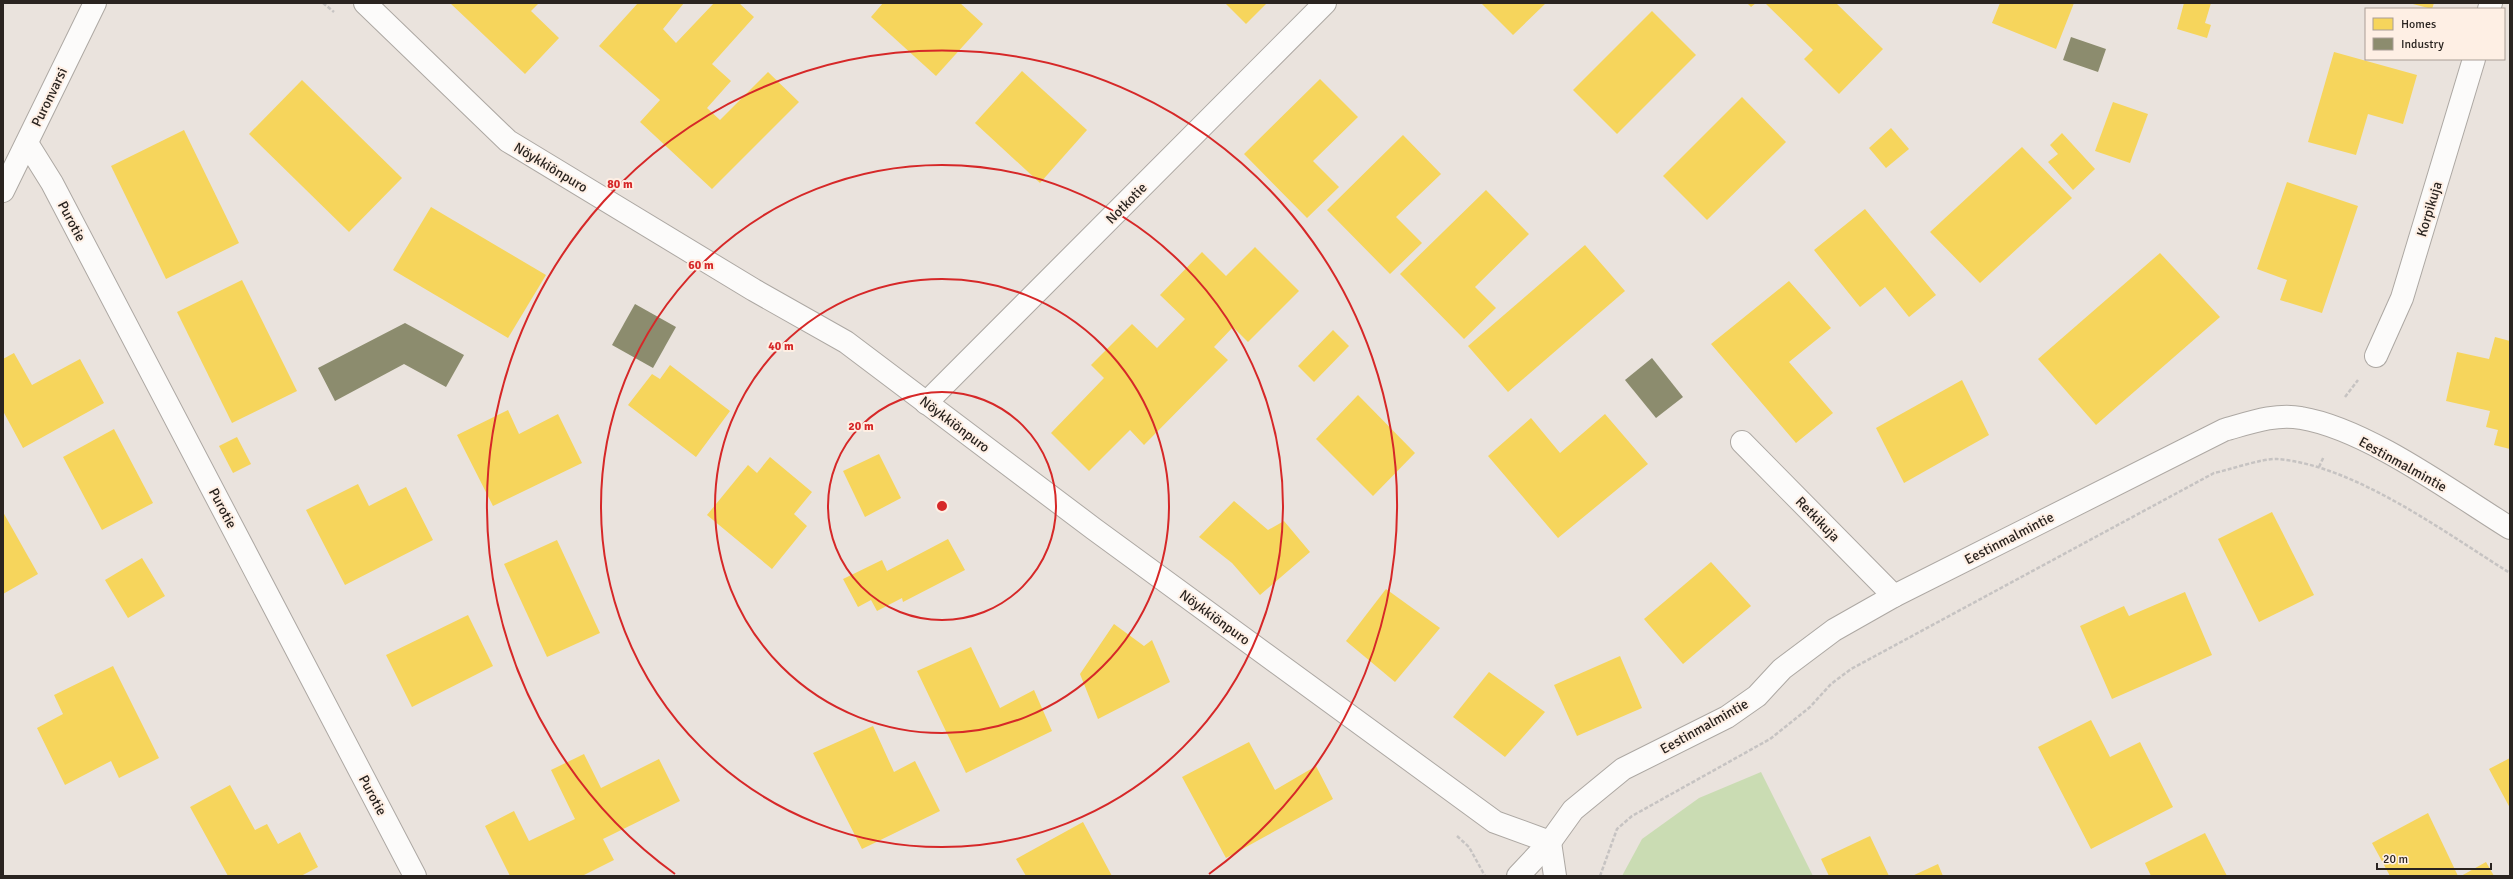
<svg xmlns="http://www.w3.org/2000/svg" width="2513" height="879" font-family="Signika,sans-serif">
<rect width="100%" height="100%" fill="#eae3dd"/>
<polygon fill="#cadcb3" points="1761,772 1813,876 1622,876 1642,839 1699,798"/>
<g fill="#f6d55c">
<polygon points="450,3 539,3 531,11 559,38 525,74"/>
<polygon points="638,3 684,3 663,29 676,43 714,3 739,3 754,17 712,64 731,81 707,108 720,120 768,72 799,102 712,189 640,122 660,100 599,46"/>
<polygon points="883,3 960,3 983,24 936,76 871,17"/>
<polygon points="1225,3 1267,3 1246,24"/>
<polygon points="1481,3 1546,3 1513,35"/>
<polygon points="1747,3 1756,3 1751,7"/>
<polygon points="1765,3 1836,3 1883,49 1839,94 1804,59 1813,50"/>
<polygon points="2000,3 2074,3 2056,49 1992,23"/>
<polygon points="2184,3 2211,3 2205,23 2211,25 2207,38 2177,29"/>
<polygon points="2409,3 2434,3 2432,9"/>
<polygon points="1652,11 1696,55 1617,134 1573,90"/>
<polygon points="2334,52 2417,75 2403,124 2368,114 2356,155 2308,142"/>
<polygon points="1022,71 1087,130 1040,183 975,123"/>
<polygon points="1320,79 1358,117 1313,161 1339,187 1307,218 1244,154"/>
<polygon points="302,80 402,178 349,232 249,134"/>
<polygon points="1742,97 1786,142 1707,220 1663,176"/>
<polygon points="2113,102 2148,114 2130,163 2095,151"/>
<polygon points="1891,128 1909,149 1886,168 1869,148"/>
<polygon points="184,130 239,243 166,279 111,166"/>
<polygon points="2062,133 2095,169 2073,190 2048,162 2058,154 2050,145"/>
<polygon points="1403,135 1441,174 1396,217 1422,243 1390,274 1327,210"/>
<polygon points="2022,147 2072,198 1980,283 1930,232"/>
<polygon points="2287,182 2358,206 2322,313 2280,300 2287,280 2257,269"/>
<polygon points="1486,190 1529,234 1475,287 1496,308 1464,339 1400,274"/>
<polygon points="431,207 546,275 508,338 393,270"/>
<polygon points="1865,209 1936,295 1909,317 1885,287 1860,307 1814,250"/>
<polygon points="1585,245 1625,291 1508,392 1468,346"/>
<polygon points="1255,247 1299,291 1248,342 1233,327 1214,347 1228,360 1144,445 1130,430 1089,471 1051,433 1104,378 1091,365 1132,324 1157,348 1185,319 1160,295 1202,252 1226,276"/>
<polygon points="2160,253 2220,317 2096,425 2038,359"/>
<polygon points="242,280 297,391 232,423 177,312"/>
<polygon points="1789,281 1831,328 1789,362 1833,413 1796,443 1711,344"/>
<polygon points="1333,330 1349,346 1314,382 1298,366"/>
<polygon points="2495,337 2510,341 2510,449 2494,445 2498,430 2486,427 2490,411 2446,401 2457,352 2489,359"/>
<polygon points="14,353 32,385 80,359 104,403 23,448 3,411 3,359"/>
<polygon points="670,365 730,411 696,457 628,405 652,374 660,379"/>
<polygon points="1962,380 1989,435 1904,483 1876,428"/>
<polygon points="1358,395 1415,453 1373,496 1316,439"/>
<polygon points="508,410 519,434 558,414 582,463 493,506 457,435"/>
<polygon points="1605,414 1648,464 1558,538 1488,456 1531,418 1560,453"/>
<polygon points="114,429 153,503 102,530 63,457"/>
<polygon points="237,437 251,464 233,473 219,446"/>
<polygon points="879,454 901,498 865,517 843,471"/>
<polygon points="770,457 812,492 794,514 807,526 772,569 707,515 748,465 757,473"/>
<polygon points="358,484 369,506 406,487 433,540 345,585 306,510"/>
<polygon points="1234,501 1268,530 1284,521 1310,552 1260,595 1232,563 1199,537"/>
<polygon points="3,512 38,574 3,594"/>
<polygon points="2272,512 2314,595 2259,622 2218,539"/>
<polygon points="948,539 965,570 903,602 902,598 877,611 871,600 858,607 843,579 882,560 887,571"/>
<polygon points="557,540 600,633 547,657 504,564"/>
<polygon points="142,558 165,596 128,618 105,580"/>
<polygon points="1711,562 1751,606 1683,664 1644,619"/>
<polygon points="1386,589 1440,628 1395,682 1346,641"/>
<polygon points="2185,592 2212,655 2112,699 2080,626 2124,606 2129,616"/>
<polygon points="468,615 493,666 412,707 386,655"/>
<polygon points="1114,624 1144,646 1152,640 1170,682 1098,719 1080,674"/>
<polygon points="971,647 1000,708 1034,690 1052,731 966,773 917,671"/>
<polygon points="1620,656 1642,708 1577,736 1554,685"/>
<polygon points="113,666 159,758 119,778 111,761 65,785 37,728 63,714 54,695"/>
<polygon points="1489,672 1545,712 1505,757 1453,717"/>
<polygon points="2091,720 2110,757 2140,742 2173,807 2091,849 2038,747"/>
<polygon points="873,726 894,772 915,761 940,811 862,849 813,753"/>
<polygon points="1249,742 1275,790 1316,766 1333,799 1226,858 1182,777"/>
<polygon points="584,754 601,788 659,759 680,801 603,839 614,860 582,876 510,876 485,826 514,811 529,841 575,819 551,770"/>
<polygon points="2510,758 2510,808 2489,769"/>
<polygon points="230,785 255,830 267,824 278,844 300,832 318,867 301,876 228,876 190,807"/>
<polygon points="2428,813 2458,876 2390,876 2372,843"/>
<polygon points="1083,822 1112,876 1026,876 1016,859"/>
<polygon points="2205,833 2227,876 2151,876 2145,863"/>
<polygon points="1870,836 1889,876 1829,876 1821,859"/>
<polygon points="2486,862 2494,876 2461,876"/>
<polygon points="1938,864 1943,876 1912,876"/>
</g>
<g fill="#8c8c6e">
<polygon points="2071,37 2106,49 2098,72 2063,60"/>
<polygon points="635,304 676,327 653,368 612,345"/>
<polygon points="405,323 464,355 446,387 404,364 335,401 318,368"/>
<polygon points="1652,358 1683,397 1656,418 1625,380"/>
</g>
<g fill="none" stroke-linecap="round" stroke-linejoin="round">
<g stroke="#ada8a3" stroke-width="24">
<g id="minor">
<polyline points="2489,9 2491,3"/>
<polyline points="27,143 52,183 415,876"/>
<polyline points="3,191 95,3"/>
<polyline points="2376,356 2402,298 2474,59"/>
<polyline points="926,403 1325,3"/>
<polyline points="1742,442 1894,596"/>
</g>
</g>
<g stroke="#ada8a3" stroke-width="24">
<g id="tertiary">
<polyline points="365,3 508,141 754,290 846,342 1094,529 1495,822 1550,842"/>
<polyline points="1550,842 1555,876"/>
<path d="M1518,876L1550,842L1573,810L1623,769L1727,717L1757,696L1782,669L1834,630L1894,596L2224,430C2249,423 2276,413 2301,418C2367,429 2452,492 2510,528"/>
</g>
</g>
<g stroke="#c6c3c2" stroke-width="2.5" stroke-dasharray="4 2" stroke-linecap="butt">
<polyline points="323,3 334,12"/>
<polyline points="2345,397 2358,380"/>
<polyline points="2319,467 2324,456"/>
<polyline points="1457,836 1469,847 1485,876"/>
<path d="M1600,876L1617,829L1632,816L1770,739L1810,707L1831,684L1851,669L2214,473C2229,470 2263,458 2277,459C2354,465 2444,532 2510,573"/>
</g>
<use href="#minor" stroke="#fcfbfa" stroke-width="22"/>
<use href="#tertiary" stroke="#fcfbfa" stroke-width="22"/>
</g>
<g fill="none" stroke="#d62828" stroke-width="2">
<circle cx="942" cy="506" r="114"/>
<circle cx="942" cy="506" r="227"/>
<circle cx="942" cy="506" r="341"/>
<path d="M675 874A455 455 0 1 1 1209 874"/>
</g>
<g text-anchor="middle" stroke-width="4" stroke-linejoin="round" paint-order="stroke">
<g font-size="14" fill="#2a2420" stroke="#feefe4">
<text transform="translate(49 97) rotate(-64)" y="5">Puronvarsi</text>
<text transform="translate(551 167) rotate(31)" y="5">Nöykkiönpuro</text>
<text transform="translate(1126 203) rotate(-45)" y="5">Notkotie</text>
<text transform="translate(2429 209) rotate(-73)" y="5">Korpikuja</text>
<text transform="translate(72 221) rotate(62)" y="5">Purotie</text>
<text transform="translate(955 424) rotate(37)" y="5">Nöykkiönpuro</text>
<text transform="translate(2403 464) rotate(29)" y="5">Eestinmalmintie</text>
<text transform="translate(223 508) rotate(62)" y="5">Purotie</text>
<text transform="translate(1818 519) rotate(46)" y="5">Retkikuja</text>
<text transform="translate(2009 538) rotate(-27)" y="5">Eestinmalmintie</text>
<text transform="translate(1215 617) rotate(36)" y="5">Nöykkiönpuro</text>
<text transform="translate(1704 726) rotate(-29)" y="5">Eestinmalmintie</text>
<text transform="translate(373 795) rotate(62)" y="5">Purotie</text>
</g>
</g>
<circle cx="942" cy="506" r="6" fill="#d62828" stroke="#feefe4" stroke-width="2"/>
<g font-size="12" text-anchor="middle" font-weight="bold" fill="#d62828" stroke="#feefe4" stroke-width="4" stroke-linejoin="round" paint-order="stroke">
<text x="620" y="188">80 m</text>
<text x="701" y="269">60 m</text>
<text x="781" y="350">40 m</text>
<text x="861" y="430">20 m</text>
</g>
<rect width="2513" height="879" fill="none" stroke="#2a2420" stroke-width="8"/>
<rect x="2365" y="8" width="140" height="52" fill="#feefe4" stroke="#a99e96"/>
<rect x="2373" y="18" width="20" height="12" fill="#f6d55c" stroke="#a99e96"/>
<text x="2401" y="28" font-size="12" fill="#2a2420">Homes</text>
<rect x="2373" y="38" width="20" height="12" fill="#8c8c6e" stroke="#a99e96"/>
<text x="2401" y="48" font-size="12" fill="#2a2420">Industry</text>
<path d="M2377 863v6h114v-6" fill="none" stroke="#2a2420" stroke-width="2"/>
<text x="2383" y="863" font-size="12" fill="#2a2420" stroke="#feefe4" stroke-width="3" paint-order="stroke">20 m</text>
</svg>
